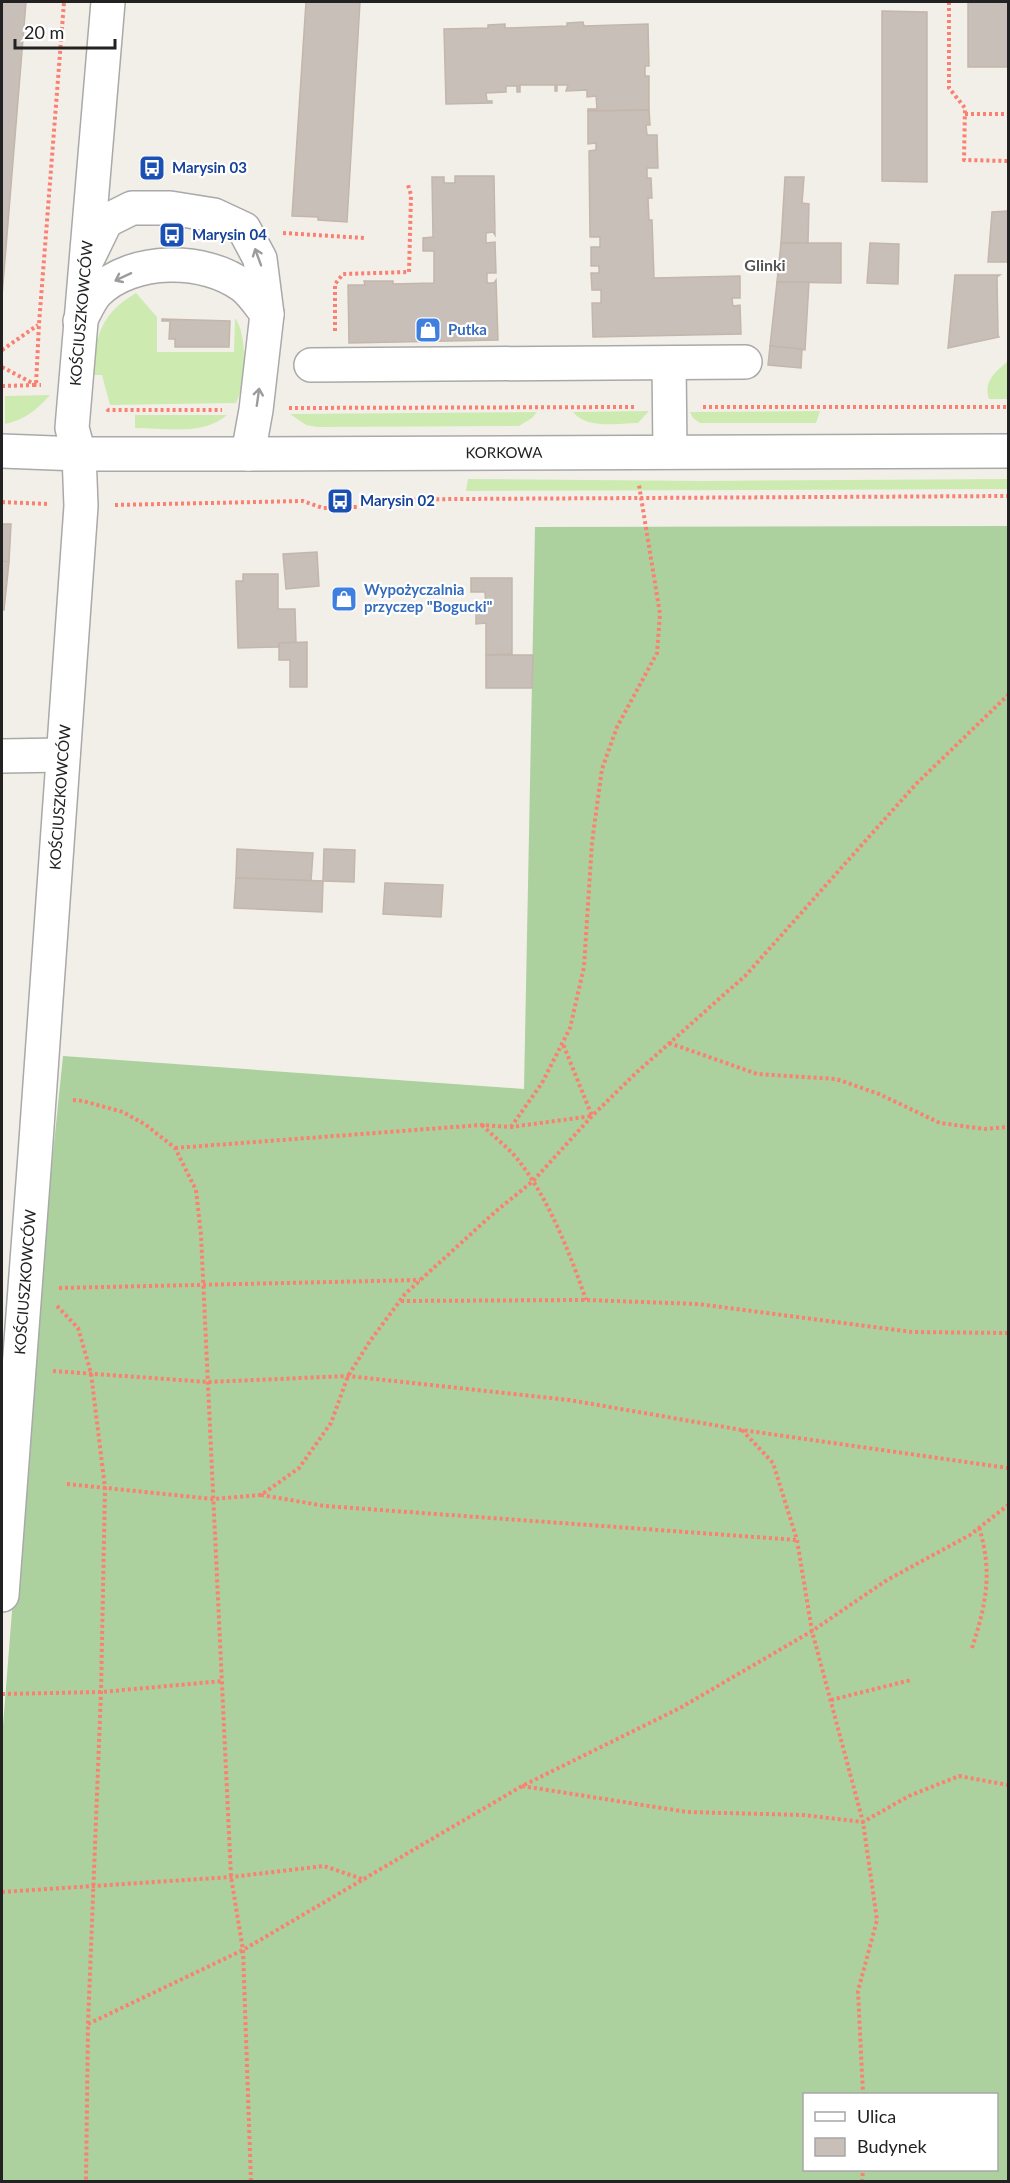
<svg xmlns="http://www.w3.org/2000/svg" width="1010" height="2183" font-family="Lato,sans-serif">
<rect width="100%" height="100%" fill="#f2efe9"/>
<g fill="#cdebb0">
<path d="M136,293L157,317V352H234L235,318C248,335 246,385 236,403L110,405L102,375H92C96,336 100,314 136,293Z"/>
<path d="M1007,362H1008V399H989C983,382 995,372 1007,362Z"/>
<path d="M50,395C37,410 24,420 5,424V396Z"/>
<path d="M649,411L638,423C617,423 588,430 573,412Z"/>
<polygon points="820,411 816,423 700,423 693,418 690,412"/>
<polygon points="537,412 532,418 519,426 317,427 306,425 290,414"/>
<path d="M135,415H227C203,436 166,428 135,428Z"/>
<polygon points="468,479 702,481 1008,479 1008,489 466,491"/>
</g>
<path fill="#add19e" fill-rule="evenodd" d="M1008,526V2181L2,2182V1738L32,1358L63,1056L524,1089L535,527ZM804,2094H996V2170H804Z"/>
<g fill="#c7bfb8" stroke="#c4b6ab" stroke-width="1.5">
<polygon points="2,2 26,2 2,296"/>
<polygon points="306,2 360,2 347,222 318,220 318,217 292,216"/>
<rect x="968" y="2" width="40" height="65"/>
<polygon points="882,11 927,12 927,182 882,181"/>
<polygon points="583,22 584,26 648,24 649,66 645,66 645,76 649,76 649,110 588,111 588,109 597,109 596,96 587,97 587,90 566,91 568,85 557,85 557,91 555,91 555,85 520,85 520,92 517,92 517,86 506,86 506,92 486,93 487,101 492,101 492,103 446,104 444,29 488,28 488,25 505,24 505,28 567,26 567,23"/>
<polygon points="649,110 650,125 646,125 647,135 657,135 658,168 647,168 647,178 651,178 652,198 648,198 649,220 652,220 654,278 740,276 740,298 732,298 733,306 740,305 741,334 593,337 592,303 601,303 601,290 592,290 591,273 599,273 599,266 591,266 591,247 600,247 600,237 590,237 589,151 596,150 596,143 588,144 588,111"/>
<polygon points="455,176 494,176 495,235 493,232 486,233 486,243 495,242 496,273 487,273 487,283 494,283 496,280 498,340 349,343 348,285 365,285 364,281 393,281 393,284 434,283 434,251 423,251 423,238 433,237 432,177 444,177 444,183 455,183"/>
<polygon points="785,177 804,177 802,203 809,204 808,243 781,243"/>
<polygon points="1008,211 1008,262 988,262 992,212"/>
<polygon points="781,243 841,243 841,283 777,282"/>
<polygon points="870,243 899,244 898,284 867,283"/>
<polygon points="955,275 1000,275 997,277 998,335 999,337 948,348"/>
<polygon points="777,282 809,282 805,350 770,346"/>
<polygon points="162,319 230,321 229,347 175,347 175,339 169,339 170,321 162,321"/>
<polygon points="770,346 802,349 801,368 768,365"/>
<polygon points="2,524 11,524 9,562 2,561"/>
<polygon points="317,552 319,586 286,589 283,554"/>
<polygon points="2,561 9,562 4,610 2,610"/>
<polygon points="243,574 278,574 278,609 295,609 296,643 279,643 279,647 238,648 236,581 243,581"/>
<polygon points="471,578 512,578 512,654 486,655 486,623 476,624 476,613 486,612 485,592 471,592"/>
<polygon points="307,642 307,687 290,687 290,660 279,660 279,643"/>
<polygon points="486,655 533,655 532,688 486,688"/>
<polygon points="237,849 313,853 311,881 236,878"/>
<polygon points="324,849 355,850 354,882 323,881"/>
<polygon points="236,878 323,881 322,912 234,908"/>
<polygon points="385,883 443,885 441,917 383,914"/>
</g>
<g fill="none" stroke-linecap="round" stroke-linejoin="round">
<g stroke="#a9a9a9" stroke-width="36">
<g id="minor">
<polyline points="89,256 106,221 132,208 170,208 214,215 244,229 260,259 267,314 256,410 248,454"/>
<path d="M80,321C85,312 90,299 97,292C132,257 205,257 243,286C252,293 260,305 267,314"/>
<polyline points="669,363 670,452"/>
<polyline points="311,365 745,362"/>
<path id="s1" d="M2,451L79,454H248L1008,451"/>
<polyline points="2,756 63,755"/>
<path id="s2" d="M2,1595L35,1155L81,506L79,454L72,428L108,2"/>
</g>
</g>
<g stroke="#fa8072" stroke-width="4" stroke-dasharray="3 3" stroke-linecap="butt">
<polyline points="949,2 949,88 965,108 964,160 1008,161"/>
<polyline points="965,114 1008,114"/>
<polyline points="283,233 364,238"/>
<polyline points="335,331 335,284 343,274 409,272 411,195 408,185"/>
<polyline points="2,350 38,325"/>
<polyline points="2,367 36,385 41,385"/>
<polyline points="2,386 36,385 39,324 64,2"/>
<polyline points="703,407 1008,407"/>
<polyline points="289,408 636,407"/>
<polyline points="107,409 108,410 222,410"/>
<polyline points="2,502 47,504"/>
<polyline points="115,505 303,501 323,508 358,507 374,500 456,499 1008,496"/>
<polyline points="669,1043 757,1074 836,1079 879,1094 940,1123 985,1129 1008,1127"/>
<polyline points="73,1100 83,1101 123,1112 146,1125 175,1148 196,1190 201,1235 231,1877 243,1950 251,2182"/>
<path d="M482,1125C494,1137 509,1148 519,1161C549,1200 570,1253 586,1300"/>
<polyline points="511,1127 542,1083 570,1028 584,967 592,842 602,769 617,727 657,653 660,614 639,485"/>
<polyline points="175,1148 481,1125 511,1127 592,1116 563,1044"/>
<polyline points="59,1288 420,1280"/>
<polyline points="401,1301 586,1300 698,1304 912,1332 1008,1333"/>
<polyline points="57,1306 78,1328 91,1373 105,1488 101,1692 88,2024 86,2182"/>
<polyline points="53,1371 208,1382 348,1376 569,1400 742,1430 1008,1468"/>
<polyline points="742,1430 773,1463 797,1540 812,1631 863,1822 877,1920 858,1991 863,2094"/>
<polyline points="67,1484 213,1499 261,1495 299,1468 331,1423 348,1376 370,1341 405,1294 495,1212 533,1181 592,1116 637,1072 746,975 916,784 1008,695"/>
<polyline points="261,1495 325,1506 797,1540"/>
<path d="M972,1648C986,1604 993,1573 979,1527"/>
<polyline points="2,1694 101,1692 223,1681"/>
<polyline points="831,1700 911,1680"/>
<polyline points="522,1786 687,1812 803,1815 863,1822 909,1796 959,1776 1008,1785"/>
<polyline points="2,1892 231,1877 324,1866 365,1880"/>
<polyline points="88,2024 243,1950 522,1786 680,1708 812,1631 887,1580 970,1535 1008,1505"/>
<polyline points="862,2182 863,2170"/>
</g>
<use href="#minor" stroke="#fff" stroke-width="33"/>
</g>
<defs><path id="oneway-shaft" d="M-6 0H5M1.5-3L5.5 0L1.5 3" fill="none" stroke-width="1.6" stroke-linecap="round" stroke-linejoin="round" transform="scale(1.5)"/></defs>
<g stroke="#9c9c9c">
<use href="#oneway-shaft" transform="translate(258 257) rotate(-110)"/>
<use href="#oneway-shaft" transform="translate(123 277) rotate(155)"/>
<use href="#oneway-shaft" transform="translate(258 397) rotate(-82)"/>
</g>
<defs>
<g id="bus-square" transform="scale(1.35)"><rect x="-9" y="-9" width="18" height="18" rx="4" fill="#1a4fb4" stroke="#fff"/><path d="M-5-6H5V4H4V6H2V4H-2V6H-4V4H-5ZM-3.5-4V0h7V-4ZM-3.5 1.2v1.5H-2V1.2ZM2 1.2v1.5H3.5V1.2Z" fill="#fff"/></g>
<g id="shop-square" transform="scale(1.35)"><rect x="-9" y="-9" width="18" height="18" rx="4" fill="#3f7fe0" stroke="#fff"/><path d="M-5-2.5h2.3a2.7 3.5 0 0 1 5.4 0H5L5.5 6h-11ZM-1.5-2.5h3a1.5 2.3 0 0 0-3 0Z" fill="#fff"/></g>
</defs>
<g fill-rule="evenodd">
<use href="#bus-square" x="152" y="168"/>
<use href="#bus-square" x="172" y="235"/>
<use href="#shop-square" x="428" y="330"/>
<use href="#bus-square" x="340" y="501"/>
<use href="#shop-square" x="344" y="599"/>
</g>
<g text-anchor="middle" stroke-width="4.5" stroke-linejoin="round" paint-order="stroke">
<g font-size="15" font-weight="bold" fill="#164399" stroke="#fff" text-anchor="start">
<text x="172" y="173">Marysin 03</text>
<text x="192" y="240">Marysin 04</text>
<text x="360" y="506">Marysin 02</text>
</g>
<g font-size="15" fill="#222" stroke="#fff">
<text dy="5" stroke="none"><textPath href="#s2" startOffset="1286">KOŚCIUSZKOWCÓW</textPath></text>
<text dy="5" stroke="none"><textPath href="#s1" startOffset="502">KORKOWA</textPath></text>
<text dy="5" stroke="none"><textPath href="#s2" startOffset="800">KOŚCIUSZKOWCÓW</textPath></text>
<text dy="5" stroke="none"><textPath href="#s2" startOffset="314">KOŚCIUSZKOWCÓW</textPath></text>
</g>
<g font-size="15" font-weight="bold" fill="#366cbe" stroke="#fff" text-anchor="start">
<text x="448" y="335">Putka</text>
<text x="364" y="595">Wypożyczalnia<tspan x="364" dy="17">przyczep "Bogucki"</tspan></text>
</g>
<g font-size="16" font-weight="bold" fill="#555" stroke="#fff">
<text x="765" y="271">Glinki</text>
</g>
</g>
<rect width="1010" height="2183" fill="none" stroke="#222222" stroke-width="6"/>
<rect x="803" y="2093" width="195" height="78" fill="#ffffff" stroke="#a7a7a7" stroke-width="1.5"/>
<rect x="815" y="2112" width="30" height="9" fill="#ffffff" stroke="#a7a7a7" stroke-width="1.5"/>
<text x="857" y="2123" font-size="18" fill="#222222">Ulica</text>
<rect x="815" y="2138" width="30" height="18" fill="#c7bfb8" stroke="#a7a7a7" stroke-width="1.5"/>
<text x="857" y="2153" font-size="18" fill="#222222">Budynek</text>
<path d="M15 39v9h100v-9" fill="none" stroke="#222222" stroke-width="3"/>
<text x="24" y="39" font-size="18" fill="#222222" stroke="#ffffff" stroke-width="4.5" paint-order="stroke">20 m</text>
</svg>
